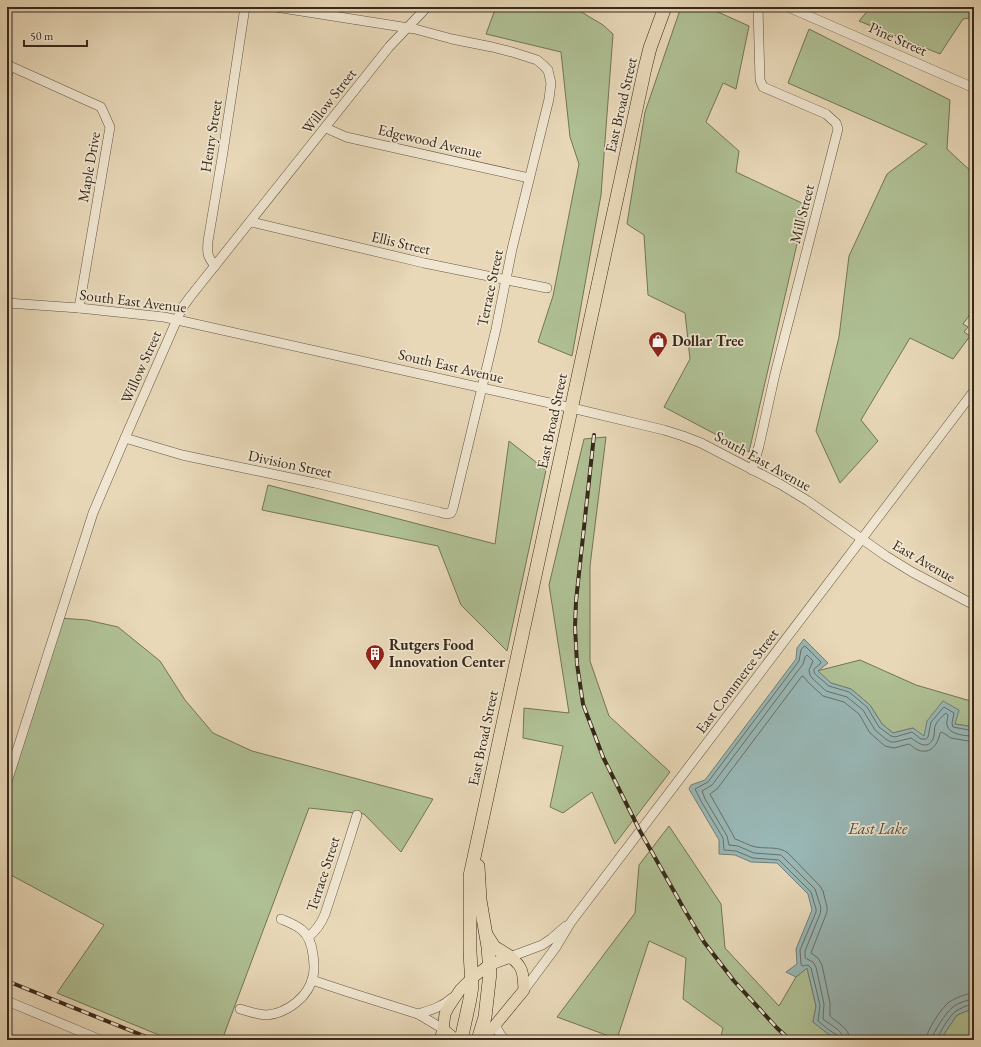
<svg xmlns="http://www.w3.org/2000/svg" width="981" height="1047" font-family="'EB Garamond',serif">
<rect width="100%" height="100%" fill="#e8d8b8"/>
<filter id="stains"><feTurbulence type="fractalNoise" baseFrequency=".005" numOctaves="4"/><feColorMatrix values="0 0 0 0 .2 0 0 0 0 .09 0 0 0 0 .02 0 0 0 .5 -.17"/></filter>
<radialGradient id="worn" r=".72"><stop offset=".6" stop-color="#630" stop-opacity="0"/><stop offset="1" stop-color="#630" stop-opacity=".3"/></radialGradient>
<g fill="#afc094" stroke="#737457">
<polygon points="496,7 573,7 603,25 613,34 601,195 572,356 538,342 553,296 579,164 570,137 561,52 486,34"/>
<polygon points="681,7 707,7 749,26 736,89 723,83 706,122 739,151 736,172 806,205 749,452 664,407 690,359 685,313 648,295 644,235 627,224 645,112"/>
<polygon points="871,7 974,7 974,17 963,19 940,54 859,21"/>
<polygon points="809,29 950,100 947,149 974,174 974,309 963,324 968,327 964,332 970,336 953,359 910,338 861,420 878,441 840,483 816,431 839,337 849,256 887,174 927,144 788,83"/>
<polygon points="606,437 590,566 590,661 609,716 670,772 615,844 592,792 563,813 550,807 563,746 523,738 524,708 569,713 549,585 584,439"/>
<polygon points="509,441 546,470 507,651 461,605 438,546 262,510 268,485 495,544"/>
<polygon points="59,618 87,620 118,627 160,661 185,700 213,733 252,751 433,799 401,852 364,814 309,808 222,1040 171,1040 57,993 104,925 7,873 7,794"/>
<polygon points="860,660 916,685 974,702 974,727 955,724 924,737 913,728 893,733 882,724 870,705 851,689 831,683 817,671"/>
<polygon points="669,826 721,904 725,948 779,1006 796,977 807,968 816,1006 813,1022 827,1033 838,1040 720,1040 723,1028 683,999 686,958 649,941 617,1039 557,1017 635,913 639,865"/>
<polygon points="974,1008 974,1040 940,1040 957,1015"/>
</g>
<polygon fill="#99b8b7" stroke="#727f78" points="804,639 828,663 818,671 831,683 851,689 870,705 882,724 893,733 913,728 924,736 927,721 943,701 959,710 955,724 974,727 974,806 972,808 974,811 974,1008 957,1015 940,1040 838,1040 827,1033 813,1022 816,1006 807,968 796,977 786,972 797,964 796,949 812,910 808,894 777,863 751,862 735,855 719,854 719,840 689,789 691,785 705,780 796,659 797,648"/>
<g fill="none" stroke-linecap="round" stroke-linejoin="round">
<g stroke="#687068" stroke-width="1">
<polyline points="839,1040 837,1035 829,1030 818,1021 820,1005 811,968 808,965 802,966 801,964 800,950 816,912 816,909 811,892 779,860 753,858 736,851 724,850 723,838 701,801 695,789 708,782 799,661 801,650 804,646 806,647 821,662 820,664 814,669 814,672 815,674 829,686 849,692 867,707 879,727 891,736 895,737 912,732 921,739 926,739 928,737 931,722 944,707 954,713 952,723 953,727 974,731"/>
<path d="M844,1040C843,1030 830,1025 823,1019L824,1004L816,967L813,962L805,958V951L820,914L821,908L815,889L781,855L754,853L738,846L729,845L727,836L705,799L702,791L712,785L803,664L805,657L807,655L813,661L809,670L810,675L812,678L826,691L847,697L863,710L875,730L887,740L891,742H895L911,738C917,742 927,751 933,739C935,735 934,730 935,726C937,721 942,716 946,713L948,715C948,718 946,722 947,725C949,735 966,736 974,736"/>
<path d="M850,1040C849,1027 838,1024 830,1016V1003L822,965L818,958L811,953L827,912V907L823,891L820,886L788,853C779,846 767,849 756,847C749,846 742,841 735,839L732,833L711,796L710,794L717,789L802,676L804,677L808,682L823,696L844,702L859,714L870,733L885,746L894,748L909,744C912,746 915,749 918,750C931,755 938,744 940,733L942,732L951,738L974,742"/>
<path d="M926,1040C926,1031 941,1009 948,1003C953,999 967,993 974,993"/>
<path d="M932,1040C932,1033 947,1011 953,1007C958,1003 967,1000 974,999"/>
<path d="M937,1040C938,1034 951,1014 956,1011C961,1008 966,1006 971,1004H974"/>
</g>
<g stroke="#635542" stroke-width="10">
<g id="minor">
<polyline points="788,7 974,88"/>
<polyline points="7,76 10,66 101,107 110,127 79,308"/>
<polyline points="326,128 346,137 529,178"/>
<polyline points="251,222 424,263 547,288"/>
<path d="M215,266C207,256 207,253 208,241L223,152L245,7"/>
<polyline points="7,303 79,308 164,317 572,408 664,430 683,436 701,443 780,484 808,501 886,556 912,572 974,605"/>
<polyline points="125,438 182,455 315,483 439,512 446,514 451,513 453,508 496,329 512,249 549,99 551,83 548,70 543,65 537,60 512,52 492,47 452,39 415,29 276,7"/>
<polyline points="752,470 759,446 775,374 838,129 836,123 826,114 763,87 760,80 758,7"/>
<polyline points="7,782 93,513 125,438 182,308 190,297 389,47 427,7"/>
<path d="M308,937C316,931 321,924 325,914L346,850L357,815"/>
<polyline points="510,957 542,945 551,939 566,926"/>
<polyline points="312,980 345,991 418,1014 443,1029"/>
<polyline points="524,990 556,947 571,922 974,391"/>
<polyline points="7,1001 101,1040"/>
<path d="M240,1009C248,1011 258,1015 267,1015C287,1013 309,997 313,976C315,969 314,962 313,955C312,946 309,936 302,930C296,925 288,922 281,919"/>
<path d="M418,1014C431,1010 442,1007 452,998"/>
<path d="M496,1024C497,1031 500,1035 505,1040"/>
</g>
</g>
<g stroke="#37291a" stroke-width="12">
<g id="major">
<polyline points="443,1029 456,1040"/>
<path d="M440,1040L443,1029L445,1014L448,1008L460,990L471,979L489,965L510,957C524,967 523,974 524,990L496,1024L482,1040"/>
</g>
</g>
<g stroke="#37291a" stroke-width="14">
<g id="highway">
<polyline points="487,936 494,947 510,957"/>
<polyline points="461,1040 470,999 472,986 470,952 470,876 645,68 650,48 665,7"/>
<polyline points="478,1040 485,1017 490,973 488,947 480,900 478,866"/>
</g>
</g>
<use href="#minor" stroke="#f0e6d1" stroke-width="9"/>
<use href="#major" stroke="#e8d8b8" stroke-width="11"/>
<use href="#highway" stroke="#e8d8b8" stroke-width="13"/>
<g stroke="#37291a" stroke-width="4">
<g id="rail">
<polyline points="594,435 576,601 575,627 577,664 583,704 603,757 640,831 684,909 704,942 734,981 777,1028 790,1040"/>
<polyline points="7,981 154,1040"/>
</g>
</g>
<use href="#rail" stroke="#f0e6d1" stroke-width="2.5" stroke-dasharray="8" stroke-linecap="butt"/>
</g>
<defs>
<g id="shop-pin" transform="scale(1)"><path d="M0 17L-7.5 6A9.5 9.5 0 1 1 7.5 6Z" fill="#8f2418" stroke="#f0e6d1"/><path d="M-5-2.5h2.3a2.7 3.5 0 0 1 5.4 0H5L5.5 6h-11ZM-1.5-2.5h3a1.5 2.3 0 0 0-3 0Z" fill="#fff"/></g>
<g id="building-pin" transform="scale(1)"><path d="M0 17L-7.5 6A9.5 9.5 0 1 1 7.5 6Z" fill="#8f2418" stroke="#f0e6d1"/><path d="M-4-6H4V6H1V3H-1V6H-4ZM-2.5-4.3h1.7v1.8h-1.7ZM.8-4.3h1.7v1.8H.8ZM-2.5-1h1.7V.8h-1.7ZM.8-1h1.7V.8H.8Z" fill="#fff"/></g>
</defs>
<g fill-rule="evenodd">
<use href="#shop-pin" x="658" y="341"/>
<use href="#building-pin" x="375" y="654"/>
</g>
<g text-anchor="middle" stroke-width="3.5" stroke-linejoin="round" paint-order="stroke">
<g font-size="15" fill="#37291a" stroke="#f0e6d1">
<text transform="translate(898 39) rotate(24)" y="5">Pine Street</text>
<text transform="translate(329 101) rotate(-52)" y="5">Willow Street</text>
<text transform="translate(621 105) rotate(-77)" y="5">East Broad Street</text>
<text transform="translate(211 136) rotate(-81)" y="5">Henry Street</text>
<text transform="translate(430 141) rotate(13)" y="5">Edgewood Avenue</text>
<text transform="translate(89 167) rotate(-80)" y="5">Maple Drive</text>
<text transform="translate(802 214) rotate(-76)" y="5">Mill Street</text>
<text transform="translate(401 243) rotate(13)" y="5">Ellis Street</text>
<text transform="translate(490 288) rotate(-78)" y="5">Terrace Street</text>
<text transform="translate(133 301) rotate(7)" y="5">South East Avenue</text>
<text transform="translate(451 366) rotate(13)" y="5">South East Avenue</text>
<text transform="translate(141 367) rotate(-66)" y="5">Willow Street</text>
<text transform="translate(552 421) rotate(-78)" y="5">East Broad Street</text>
<text transform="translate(763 461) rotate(29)" y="5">South East Avenue</text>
<text transform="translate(290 464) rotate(12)" y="5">Division Street</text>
<text transform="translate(924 561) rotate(30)" y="5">East Avenue</text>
<text transform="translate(737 681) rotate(-53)" y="5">East Commerce Street</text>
<text transform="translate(483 738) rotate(-78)" y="5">East Broad Street</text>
<text transform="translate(323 874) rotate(-72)" y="5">Terrace Street</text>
</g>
<g font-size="15" font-weight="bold" fill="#37291a" stroke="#f0e6d1" text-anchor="start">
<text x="672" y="346">Dollar Tree</text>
<text x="389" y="650">Rutgers Food<tspan x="389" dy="17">Innovation Center</tspan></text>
</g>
<g font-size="16" font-style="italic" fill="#504d41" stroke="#f0e6d1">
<text x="878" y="834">East Lake</text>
</g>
</g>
<rect width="981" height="1047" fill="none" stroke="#e8d8b8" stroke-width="24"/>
<rect x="8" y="8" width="965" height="1031" fill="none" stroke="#37291a" stroke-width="2"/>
<rect x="12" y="12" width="957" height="1023" fill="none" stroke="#37291a"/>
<path d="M24 40v6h63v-6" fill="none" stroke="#37291a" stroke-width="2"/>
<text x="30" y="40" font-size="12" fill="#37291a" stroke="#f0e6d1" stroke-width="3" paint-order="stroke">50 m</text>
<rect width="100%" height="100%" filter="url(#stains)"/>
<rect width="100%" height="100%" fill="url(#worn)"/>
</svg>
